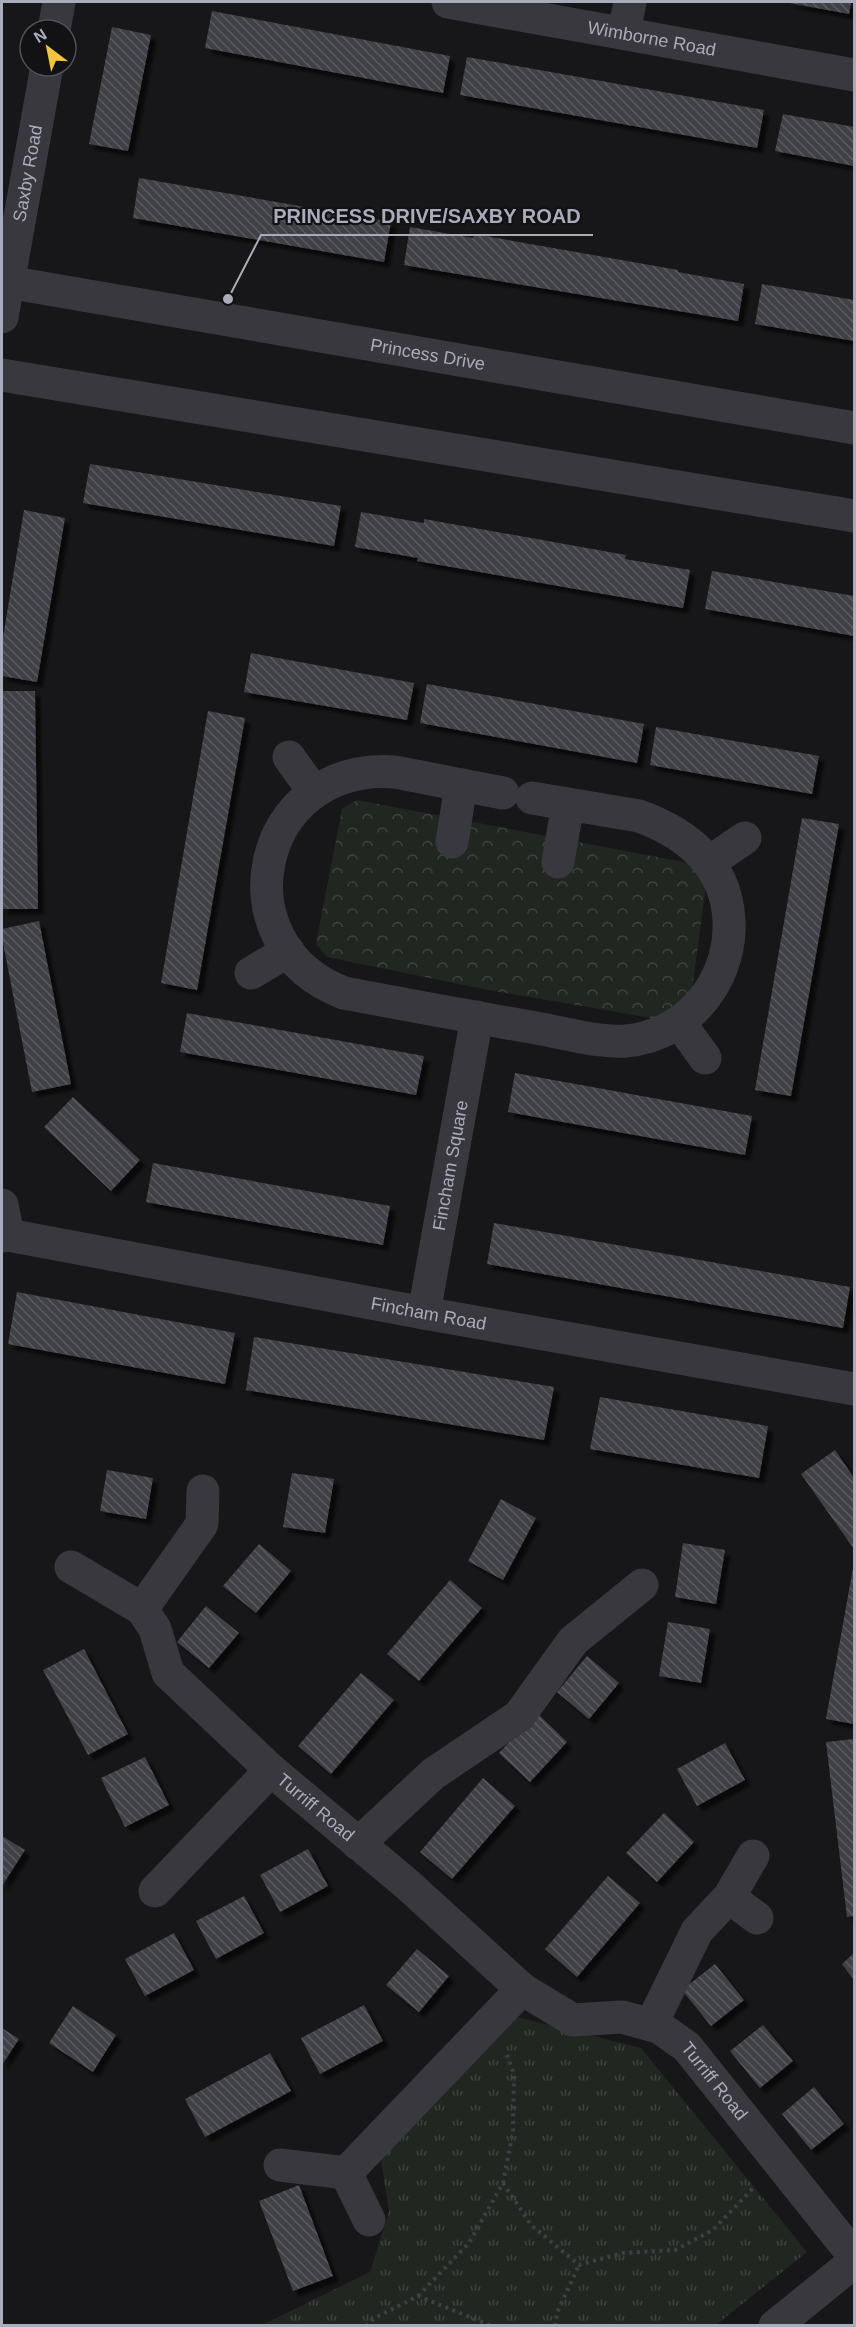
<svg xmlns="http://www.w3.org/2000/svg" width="856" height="2327" font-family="Helvetica,sans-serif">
<defs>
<pattern id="grass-tufts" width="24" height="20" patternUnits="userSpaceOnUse" patternTransform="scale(1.5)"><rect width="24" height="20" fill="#1f2720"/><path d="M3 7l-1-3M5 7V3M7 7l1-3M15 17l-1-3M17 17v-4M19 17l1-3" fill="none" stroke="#3d443e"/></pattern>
<pattern id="park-crowns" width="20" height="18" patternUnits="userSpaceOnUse" patternTransform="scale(1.5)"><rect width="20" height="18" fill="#1f2720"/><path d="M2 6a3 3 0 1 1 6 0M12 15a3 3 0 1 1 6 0" fill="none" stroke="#3d443e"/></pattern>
<pattern id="building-back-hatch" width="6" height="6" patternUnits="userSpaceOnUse" patternTransform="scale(1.5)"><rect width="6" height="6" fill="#414146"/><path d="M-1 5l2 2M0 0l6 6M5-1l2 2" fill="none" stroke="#5a5a5f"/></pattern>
<filter id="shadow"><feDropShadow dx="5.5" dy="5.5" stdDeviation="1.5" flood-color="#0009"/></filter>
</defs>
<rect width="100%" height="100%" fill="#171719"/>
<polygon fill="url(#grass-tufts)" points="509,2015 641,2048 807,2252 716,2325 260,2326 370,2272 389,2212 381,2160"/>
<polygon fill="url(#park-crowns)" points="357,800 694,864 706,885 690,1005 663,1020 483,989 327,957 316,944 342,809"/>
<g fill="url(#building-back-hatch)" filter="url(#shadow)">
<polygon points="784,2 851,2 849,14"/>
<polygon points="212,11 450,56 443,93 205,48"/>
<polygon points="112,27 151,35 128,151 89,144"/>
<polygon points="467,57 764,110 757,148 460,95"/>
<polygon points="783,114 854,127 854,166 775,151"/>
<polygon points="139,178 391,222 384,262 133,218"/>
<polygon points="410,227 473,238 474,234 678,270 678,272 744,284 738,321 404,265"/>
<polygon points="762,284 854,300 854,341 755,324"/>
<polygon points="90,464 341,506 334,546 83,503"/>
<polygon points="24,510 65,518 37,682 2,676 2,643"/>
<polygon points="361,512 424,523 424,519 626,555 625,559 690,570 683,608 417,561 418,558 355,547"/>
<polygon points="712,571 854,596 854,636 705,609"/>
<polygon points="251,653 414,683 407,720 244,692"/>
<polygon points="427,684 644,724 637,763 420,723"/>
<polygon points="2,691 35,691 38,909 2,909"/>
<polygon points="208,711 245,718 197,990 161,983"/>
<polygon points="656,727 819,756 812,794 650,765"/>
<polygon points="802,818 839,824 791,1096 755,1090"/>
<polygon points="39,921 71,1084 32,1092 2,938 2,929"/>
<polygon points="187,1013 424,1056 416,1095 180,1052"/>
<polygon points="515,1073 752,1116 745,1155 508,1112"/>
<polygon points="73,1097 140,1160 111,1191 44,1127"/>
<polygon points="153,1163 390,1206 383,1245 146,1202"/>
<polygon points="494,1223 850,1287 843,1328 487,1264"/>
<polygon points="17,1292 235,1333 225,1384 8,1344"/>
<polygon points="254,1337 554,1387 544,1440 246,1390"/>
<polygon points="600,1397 768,1426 759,1478 590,1449"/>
<polygon points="835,1450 854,1478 854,1549 801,1474"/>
<polygon points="107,1470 153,1478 146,1519 100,1511"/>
<polygon points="292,1473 334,1479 325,1533 283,1527"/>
<polygon points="501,1499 536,1518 503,1580 468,1561"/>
<polygon points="683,1543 725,1550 716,1604 675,1597"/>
<polygon points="259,1544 291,1571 256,1613 223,1586"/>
<polygon points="853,1568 854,1568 854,1724 826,1719"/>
<polygon points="450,1580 482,1608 419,1681 387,1654"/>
<polygon points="206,1606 239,1633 209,1668 177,1642"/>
<polygon points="668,1622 710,1629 701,1683 659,1676"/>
<polygon points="84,1649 128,1734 88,1755 43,1670"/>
<polygon points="587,1656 619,1683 589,1719 557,1692"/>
<polygon points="361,1673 394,1700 331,1774 298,1746"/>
<polygon points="537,1713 567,1742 530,1782 499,1753"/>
<polygon points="854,1739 854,1916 847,1917 826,1742"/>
<polygon points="725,1743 745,1780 697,1806 677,1769"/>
<polygon points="145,1757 169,1805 125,1827 101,1778"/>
<polygon points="483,1778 515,1806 452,1879 420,1852"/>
<polygon points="664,1813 694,1842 657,1882 626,1853"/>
<polygon points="2,1836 25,1850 2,1886"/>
<polygon points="308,1849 328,1886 280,1912 260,1875"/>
<polygon points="608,1876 640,1903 577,1977 545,1949"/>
<polygon points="244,1896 264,1933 216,1959 196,1921"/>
<polygon points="174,1933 194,1970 145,1996 125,1959"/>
<polygon points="417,1949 449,1976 419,2012 386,1985"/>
<polygon points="854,1953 854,1980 842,1964"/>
<polygon points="715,1964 744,2000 711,2026 682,1990"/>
<polygon points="364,2005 383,2041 320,2074 301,2038"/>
<polygon points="73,2006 116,2035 93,2072 49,2043"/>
<polygon points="763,2025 793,2061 760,2088 730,2051"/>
<polygon points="2,2028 19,2039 2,2065"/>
<polygon points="270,2053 291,2091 205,2137 185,2099"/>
<polygon points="814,2087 844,2124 811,2150 782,2114"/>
<polygon points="299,2185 333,2276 293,2291 259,2201"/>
</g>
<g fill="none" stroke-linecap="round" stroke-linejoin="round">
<g stroke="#3e3f45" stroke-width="4" stroke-dasharray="3 4.5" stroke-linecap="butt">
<polyline points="503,2183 531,2225 579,2265 623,2253 675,2250 713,2230 755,2186"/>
<polyline points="418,2296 469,2243 503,2183 513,2131 514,2074 507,2055"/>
<polyline points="366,2326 373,2319 418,2296 492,2326"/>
<polyline points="555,2326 557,2313 579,2265"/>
</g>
<g stroke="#38383e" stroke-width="33">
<path id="s1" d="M448,2L854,75"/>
<polyline points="54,30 59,2"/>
<polyline points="624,33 630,2"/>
<path id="s2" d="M2,317L47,66"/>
<polyline points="289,757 314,792"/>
<path d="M503,793L395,772C255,762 217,945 344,993C408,1005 472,1017 536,1028C565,1033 597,1043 626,1041C692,1035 737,973 728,910C721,860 683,832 639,816L532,798"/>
<polyline points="452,842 461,785"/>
<polyline points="558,862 568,804"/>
<polyline points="708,863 745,838"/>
<polyline points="251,973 288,951"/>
<polyline points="679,1022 705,1058"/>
<polyline points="2,1205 8,1235"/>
<path id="s3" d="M2,1236L8,1235L424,1313L854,1389"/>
<path id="s4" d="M424,1313L477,1017"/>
<path id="s5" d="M71,1567L142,1609L155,1629L168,1673L271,1770L408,1885L522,1989L573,2020L622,2017L659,2027L687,2047L854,2256"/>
<polyline points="142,1609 202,1524 203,1491"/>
<polyline points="358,1844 433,1774 519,1716 573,1641 642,1585"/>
<polyline points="155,1891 271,1770"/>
<polyline points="729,1897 757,1918"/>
<polyline points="651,2025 697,1931 729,1897 753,1856"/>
<polyline points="280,2165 346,2173 369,2220"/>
<polyline points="346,2173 522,1989"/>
<polyline points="775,2326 854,2262"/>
</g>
<g stroke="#38383e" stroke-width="33">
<path id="s6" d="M2,281L854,428"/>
<polyline points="2,375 854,516"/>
</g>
</g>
<g text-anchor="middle" stroke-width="4.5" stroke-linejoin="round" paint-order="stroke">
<g font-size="18" fill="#a9acb9" stroke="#121214">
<text dy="6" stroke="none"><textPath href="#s1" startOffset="207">Wimborne Road</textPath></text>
<text dy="6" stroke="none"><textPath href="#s2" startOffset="146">Saxby Road</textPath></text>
<text dy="6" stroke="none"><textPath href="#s6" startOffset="432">Princess Drive</textPath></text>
<text dy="6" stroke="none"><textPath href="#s4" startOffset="150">Fincham Square</textPath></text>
<text dy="6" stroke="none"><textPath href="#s3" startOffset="434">Fincham Road</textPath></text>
<text dy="6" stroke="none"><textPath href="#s5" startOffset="352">Turriff Road</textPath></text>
<text dy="6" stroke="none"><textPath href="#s5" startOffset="852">Turriff Road</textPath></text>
</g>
</g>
<path fill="none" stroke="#a9acb9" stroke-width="2" d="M228 299L261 235H593"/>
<circle fill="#a9acb9" stroke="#121214" stroke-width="2" cx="228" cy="299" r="6"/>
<g font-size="20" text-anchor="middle" font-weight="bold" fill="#a9acb9" stroke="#121214" stroke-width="4.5" stroke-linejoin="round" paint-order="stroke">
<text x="427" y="223">PRINCESS DRIVE/SAXBY ROAD</text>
</g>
<rect width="856" height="2327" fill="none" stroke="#a9acb9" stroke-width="6"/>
<g transform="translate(48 48) rotate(328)"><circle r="28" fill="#121214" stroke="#4e5056" stroke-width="1.5"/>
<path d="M0-4.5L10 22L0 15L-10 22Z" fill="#f2c636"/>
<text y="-9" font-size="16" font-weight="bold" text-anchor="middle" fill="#a9acb9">N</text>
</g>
</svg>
